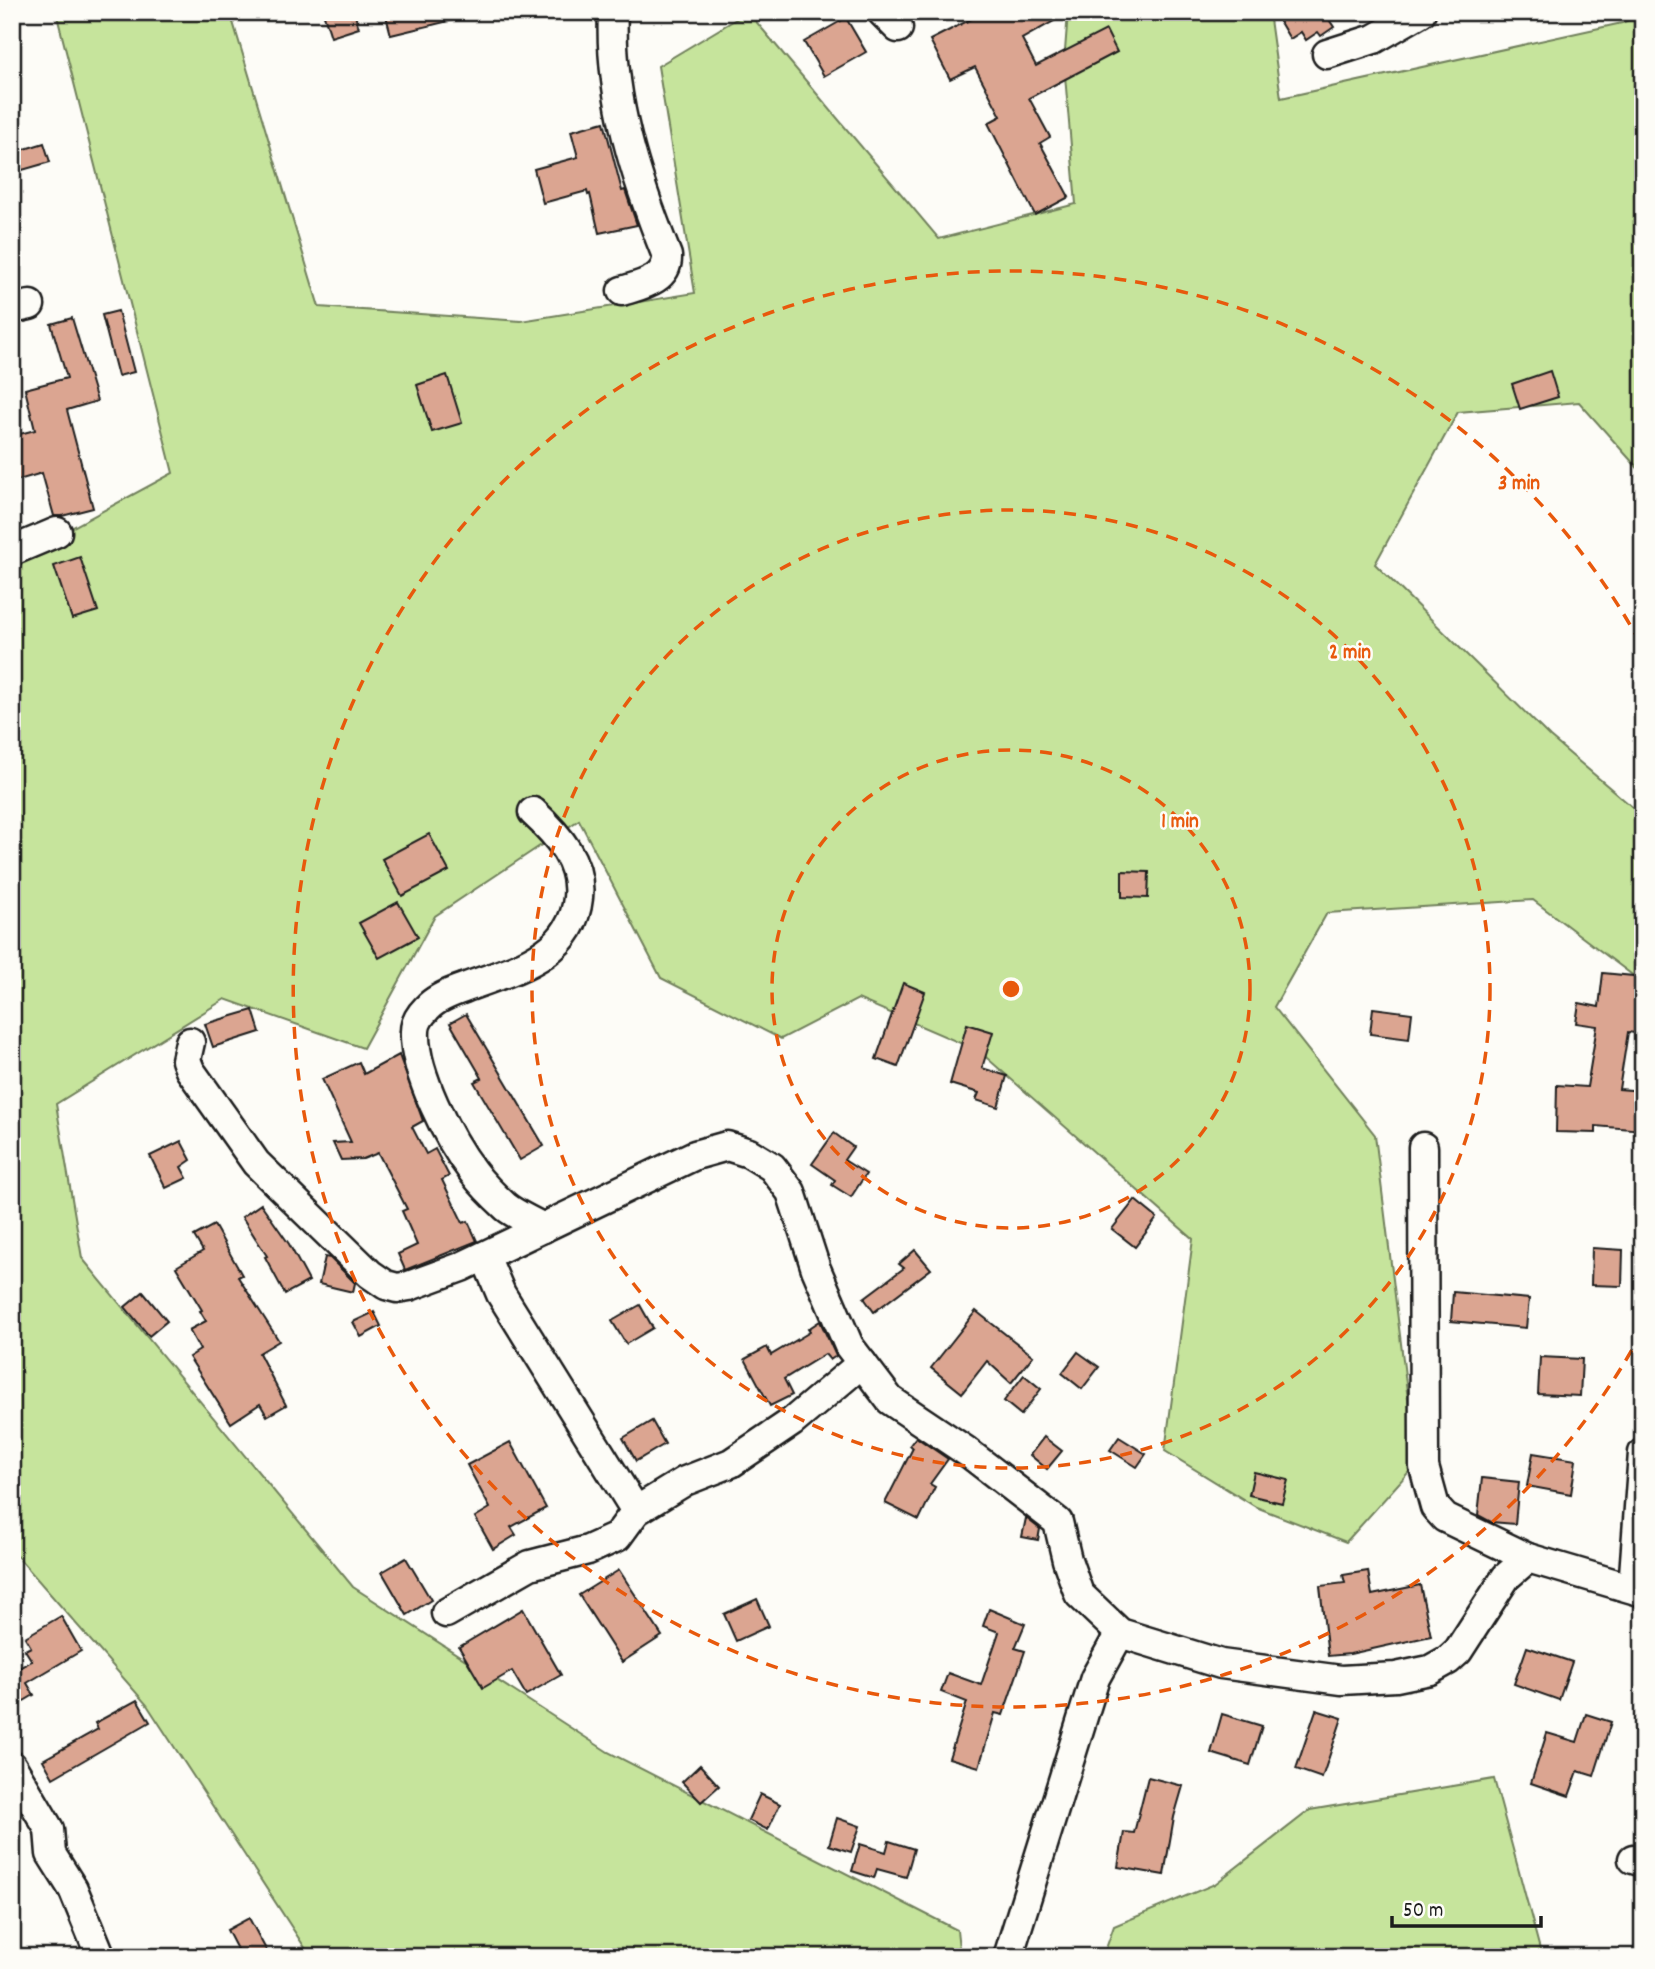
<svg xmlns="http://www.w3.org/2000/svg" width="1655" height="1969" font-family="Dekko,sans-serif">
<rect width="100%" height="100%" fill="#fdfcf7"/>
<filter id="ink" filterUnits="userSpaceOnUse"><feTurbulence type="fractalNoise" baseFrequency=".0143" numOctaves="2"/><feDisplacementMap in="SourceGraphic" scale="14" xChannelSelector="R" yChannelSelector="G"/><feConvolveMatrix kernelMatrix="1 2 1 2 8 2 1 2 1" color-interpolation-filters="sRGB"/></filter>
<g filter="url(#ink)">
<g fill="#c6e49c" stroke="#71805c" stroke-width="2">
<polygon points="56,12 230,12 319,307 521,321 695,293 658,66 748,12 939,239 1076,204 1064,64 1068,12 1269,12 1281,98 1622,23 1643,13 1643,474 1579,402 1458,412 1375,564 1550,737 1643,816 1643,983 1533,900 1327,913 1274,1007 1375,1135 1416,1464 1346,1542 1256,1507 1165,1451 1193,1239 979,1051 858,999 781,1039 661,978 579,820 435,916 363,1048 225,999 56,1104 82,1258 353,1587 608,1752 957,1930 960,1957 311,1957 147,1705 18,1557 12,1554 12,560 173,473"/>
<polygon points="1494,1779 1542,1957 1103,1957 1114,1926 1215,1884 1310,1810"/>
</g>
<g fill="#dba591" stroke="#1c1c1c" stroke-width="2">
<polygon points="323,12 354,12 359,28 331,37"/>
<polygon points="385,12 460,12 461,18 391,35"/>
<polygon points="985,12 1070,12 1022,39 1036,66 1106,30 1117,52 1029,98 1050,137 1040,143 1069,197 1035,215 988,123 1001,116 975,67 950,79 930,40"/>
<polygon points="1274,12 1338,12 1330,21 1334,27 1321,36 1318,32 1306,40 1301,32 1290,39"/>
<polygon points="846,18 866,52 824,76 804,42"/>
<polygon points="604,122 622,191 625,190 637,225 599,233 590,194 588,195 587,191 543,203 534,169 578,157 571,131"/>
<polygon points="44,143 50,162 12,173 12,153"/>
<polygon points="118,311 134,372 118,376 102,315"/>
<polygon points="72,318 97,401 67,410 93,508 62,516 54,516 42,473 12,482 12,436 35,430 25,389 67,378 51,324"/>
<polygon points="1550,371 1558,397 1520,409 1512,384"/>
<polygon points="447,375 462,423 432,432 417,385"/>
<polygon points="80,557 98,611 72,619 54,566"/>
<polygon points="429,834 449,871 402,896 382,859"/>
<polygon points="1122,871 1149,872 1148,898 1122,897"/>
<polygon points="398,902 418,937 379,958 359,923"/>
<polygon points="1603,973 1643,977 1643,1034 1628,1032 1619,1089 1643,1091 1643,1130 1596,1126 1596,1133 1556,1132 1557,1085 1587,1087 1597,1026 1576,1023 1579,1003 1599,1007"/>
<polygon points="903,983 925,992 898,1067 876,1059"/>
<polygon points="1373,1008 1412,1013 1409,1039 1370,1034"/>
<polygon points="253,1010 260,1032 213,1047 205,1024"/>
<polygon points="466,1014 544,1146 520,1160 474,1082 482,1078 450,1023"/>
<polygon points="967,1024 993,1032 982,1068 1007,1076 998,1107 976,1100 979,1093 950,1084"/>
<polygon points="399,1055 423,1121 412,1127 426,1154 435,1149 449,1176 442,1180 463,1223 468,1221 477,1241 405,1270 398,1254 417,1245 402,1211 407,1209 378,1153 363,1159 341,1160 333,1143 351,1142 322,1079 359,1062 364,1074"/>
<polygon points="834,1133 853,1147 844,1160 866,1174 851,1197 832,1185 835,1180 812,1164"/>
<polygon points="181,1141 191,1160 181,1167 187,1178 166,1188 150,1156"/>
<polygon points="1135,1200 1157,1218 1135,1247 1112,1229"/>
<polygon points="261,1204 289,1244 309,1281 285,1294 265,1257 267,1256 242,1217"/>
<polygon points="214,1225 242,1275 238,1277 279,1341 259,1353 286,1405 267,1416 260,1404 231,1423 189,1357 200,1350 189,1330 206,1321 200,1311 202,1310 176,1267 203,1251 194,1236"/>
<polygon points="1592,1248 1623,1250 1622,1286 1591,1285"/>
<polygon points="915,1250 931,1269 874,1312 864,1298 904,1268 899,1264"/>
<polygon points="325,1257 330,1258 355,1283 353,1292 319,1284"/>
<polygon points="143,1292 167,1321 149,1336 125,1307"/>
<polygon points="1453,1292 1529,1299 1526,1328 1451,1321"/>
<polygon points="640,1305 653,1328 626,1344 612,1321"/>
<polygon points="976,1311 1033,1356 1011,1383 987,1361 962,1393 931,1368"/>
<polygon points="374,1312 381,1326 361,1337 353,1322"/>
<polygon points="820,1321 836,1356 830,1360 825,1354 784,1379 792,1395 770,1406 745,1359 767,1347 771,1355 810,1332 808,1329"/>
<polygon points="1078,1352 1099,1367 1082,1389 1062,1373"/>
<polygon points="1540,1357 1582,1359 1580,1396 1538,1394"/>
<polygon points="1024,1375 1041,1389 1021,1415 1004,1401"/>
<polygon points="652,1421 665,1444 636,1461 623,1438"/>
<polygon points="916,1437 948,1459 930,1484 935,1487 919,1520 885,1503 913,1448 910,1445"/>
<polygon points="1044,1437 1062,1451 1047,1469 1030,1455"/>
<polygon points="1119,1437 1146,1454 1137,1467 1110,1450"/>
<polygon points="510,1442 546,1508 511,1527 516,1535 493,1549 475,1517 490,1508 467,1465"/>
<polygon points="1533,1453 1576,1460 1571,1494 1527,1486"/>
<polygon points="1254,1472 1288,1480 1282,1503 1249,1495"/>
<polygon points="1482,1478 1519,1482 1515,1524 1491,1522 1478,1515"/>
<polygon points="1026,1518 1040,1529 1038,1540 1022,1537"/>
<polygon points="406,1558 431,1600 407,1615 382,1572"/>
<polygon points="619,1570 662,1636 622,1662 579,1595"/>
<polygon points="1368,1571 1372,1595 1420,1585 1431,1636 1350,1654 1328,1656 1320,1586 1345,1583 1343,1575"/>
<polygon points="757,1599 769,1626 736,1641 724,1614"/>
<polygon points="523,1609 561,1675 526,1695 512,1671 483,1688 459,1647"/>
<polygon points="989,1609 1025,1624 1015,1648 1025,1651 1003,1715 995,1713 979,1767 949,1758 967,1702 941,1692 948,1673 981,1685 999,1632 983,1626"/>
<polygon points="61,1616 81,1651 27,1683 34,1695 12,1708 12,1657 19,1668 32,1661 25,1650 31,1647 25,1637"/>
<polygon points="1527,1647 1572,1662 1559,1700 1514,1684"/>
<polygon points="137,1700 150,1722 53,1778 43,1760 98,1729 95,1723"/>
<polygon points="1316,1710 1342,1718 1322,1778 1296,1769"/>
<polygon points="1222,1714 1262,1726 1250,1765 1211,1753"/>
<polygon points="1586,1714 1611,1722 1594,1776 1578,1771 1569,1796 1531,1783 1547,1733 1577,1742"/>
<polygon points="700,1765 719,1786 701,1802 682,1782"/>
<polygon points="1148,1777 1183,1786 1174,1817 1164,1875 1118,1867 1124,1832 1134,1833"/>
<polygon points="760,1794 780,1804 768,1830 748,1820"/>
<polygon points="837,1818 860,1826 851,1852 829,1845"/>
<polygon points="889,1841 914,1849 906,1877 877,1869 874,1878 852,1871 860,1844 886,1852"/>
<polygon points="249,1918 270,1957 241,1957 227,1930"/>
</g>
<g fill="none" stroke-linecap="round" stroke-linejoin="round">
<g stroke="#1c1c1c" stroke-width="33">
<g id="minor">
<path d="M613,12C609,97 636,179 667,256C668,280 641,285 622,291"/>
<polyline points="882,12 898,28"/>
<polyline points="1327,54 1374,39 1421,12"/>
<polyline points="12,309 30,305"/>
<polyline points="12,551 57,532"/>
<path d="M533,812C558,835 582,862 578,898C572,957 511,970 464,988C452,992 436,998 427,1008C421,1014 415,1022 415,1031C413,1071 449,1141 473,1172C482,1184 495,1197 506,1207C516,1215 531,1221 543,1228"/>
<polyline points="190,1042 186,1060 190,1070 256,1163 370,1274 386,1285 397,1288 409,1286 461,1267 695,1155 727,1146 749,1153 772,1167 791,1192 816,1269 849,1346 890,1400 966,1451 1058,1522 1067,1560 1079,1594 1120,1633 1221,1664 1341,1680 1396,1677 1430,1670 1448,1660 1458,1651 1506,1577 1528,1558"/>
<polyline points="1423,1147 1424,1467 1435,1507 1445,1518 1528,1558 1643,1592"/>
<polyline points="485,1256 501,1294 636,1511"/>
<polyline points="1633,1588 1643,1453"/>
<polyline points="446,1613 530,1565 588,1550 617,1537 636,1511 685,1481 731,1463 792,1422 862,1363"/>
<polyline points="12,1766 49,1829 51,1854 73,1889 101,1957"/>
<polyline points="1633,1859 1643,1862"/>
<polyline points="1008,1957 1095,1678 1120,1633"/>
</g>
</g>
<use href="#minor" stroke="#fdfcf7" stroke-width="28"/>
</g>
</g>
<g fill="none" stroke="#e8590c" stroke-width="3.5" stroke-dasharray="12 9">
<circle cx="1011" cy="989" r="239"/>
<circle cx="1011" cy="989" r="479"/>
<path d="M1642 1332A718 718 0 1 1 1642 646"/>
</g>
<circle cx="1011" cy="989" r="10" fill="#e8590c" stroke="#fdfcf7" stroke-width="3.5"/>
<g font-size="21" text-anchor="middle" font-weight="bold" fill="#e8590c" stroke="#fdfcf7" stroke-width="5" stroke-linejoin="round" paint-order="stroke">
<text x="1519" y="489">3 min</text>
<text x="1350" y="658">2 min</text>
<text x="1180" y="827">1 min</text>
</g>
<rect width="1655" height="1969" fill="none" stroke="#fdfcf7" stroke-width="42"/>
<rect x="21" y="21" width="1613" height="1927" fill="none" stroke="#1c1c1c" stroke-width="2.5" filter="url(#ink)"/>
<path d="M1392 1916v10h149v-10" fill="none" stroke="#1c1c1c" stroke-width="3.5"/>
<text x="1403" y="1916" font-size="21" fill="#1c1c1c" stroke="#fdfcf7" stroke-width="5" paint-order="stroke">50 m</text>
</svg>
